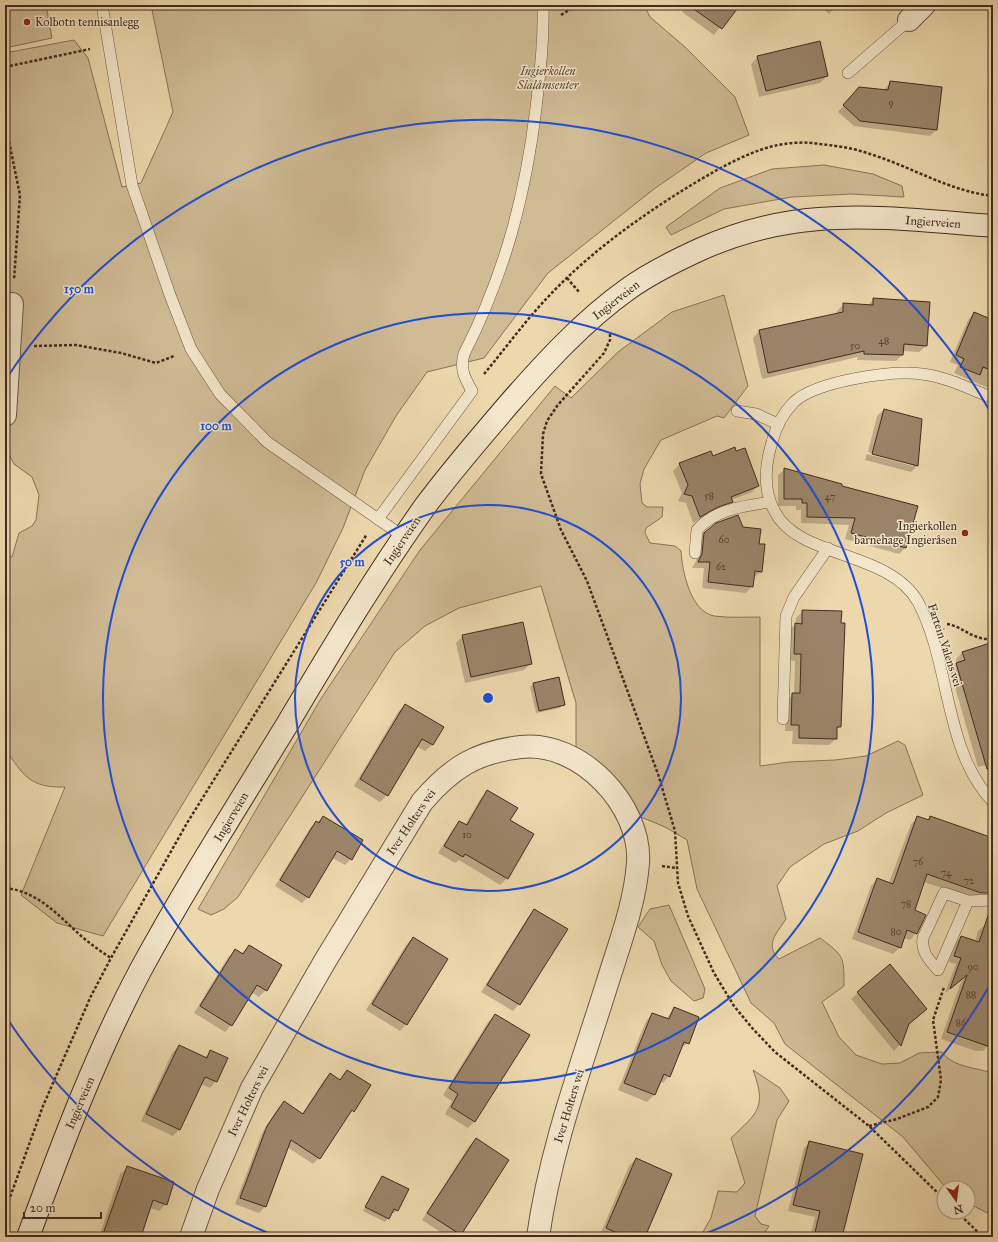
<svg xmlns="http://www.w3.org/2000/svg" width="998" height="1242" font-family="'IM FELL Great Primer',serif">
<rect width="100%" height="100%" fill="#edd8ad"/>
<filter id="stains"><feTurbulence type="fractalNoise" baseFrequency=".005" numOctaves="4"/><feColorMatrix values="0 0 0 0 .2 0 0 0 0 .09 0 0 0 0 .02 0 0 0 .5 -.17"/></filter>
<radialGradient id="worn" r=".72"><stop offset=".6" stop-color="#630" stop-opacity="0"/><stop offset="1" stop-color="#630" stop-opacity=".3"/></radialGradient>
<g fill="#d0bb95" stroke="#89735b">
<polygon points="5,5 46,5 52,38 5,48"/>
<path d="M151,5H644L650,17L685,47L735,97L749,135L706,153L654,189L548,273L484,358L427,372L396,416L365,470L343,528L316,583L103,936L57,923L21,895L65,787C30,788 24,776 5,749V556L12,557L19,533L32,526L36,520L39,495L32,477L14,464L5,447V53L74,40L88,58L122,187L141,183L173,112Z"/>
<polygon points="824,165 873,174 902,186 904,197 851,194 792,197 724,209 671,235 666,227 720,188 772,169"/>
<path d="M724,295L748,386L724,418L717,416L661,440L644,469L640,484L642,503L647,507H663L662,517L646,528L645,533L650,543L675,546L681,551C682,570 690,611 714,616C728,618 745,617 760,617V766L789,762L835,760L866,756L898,741L905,745L923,795L886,813L858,831L824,844L790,867L777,886L786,919C777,933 764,945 779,959L820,938C844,956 844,956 844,986L822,1002L839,1037L856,1055L882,1064L900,1063L919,1053L942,1052C952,1067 977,1068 993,1073V1216L968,1203V1188H946L903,1137L785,1044L774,1023L751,1003L735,969L697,889L687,840L665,827L636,815L576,750V703L541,586L459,608L425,626L395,652L238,897L224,909L211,915L198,909L322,697L420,550L555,386L571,398L618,352L672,312Z"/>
<polygon points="669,905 705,989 703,998 694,1001 671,981 662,965 654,941 638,927 650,909"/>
<path d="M753,1070L780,1088L789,1101L777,1120L755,1216L761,1224L769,1226L762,1237H700L711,1218L718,1191L737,1192L745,1183L731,1138C758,1112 767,1108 753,1070Z"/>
</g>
<g fill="#0003">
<polygon points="687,5 738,5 714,35 682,12"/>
<polygon points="819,5 837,5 829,14"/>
<polygon points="758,57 827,76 820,83 759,97 751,64"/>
<polygon points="890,83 936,130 930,136 854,126 838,112 854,94 884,90"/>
<polygon points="874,299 926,346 919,352 903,351 902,355 896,361 857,360 858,357 762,379 753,338 759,331 837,314 837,311 844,304 868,305"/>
<polygon points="974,313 993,321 993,390 954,373 958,365 950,362 968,320"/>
<polygon points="884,410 917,466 911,472 865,460 867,454 913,466 913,464 868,452 877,416"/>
<polygon points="713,457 758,486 752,492 731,500 725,508 710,513 693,523 686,503 678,501 682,493 673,471 680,464"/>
<polygon points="785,469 841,487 905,548 899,554 845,539 849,525 801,523 801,510 796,510 796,506 778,506 778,475"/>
<polygon points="742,528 761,572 753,578 752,586 746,593 702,588 704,568 692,568 696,561 698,541 704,534"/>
<polygon points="803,611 840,726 836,730 836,739 829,745 792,744 793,731 785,731 786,701 794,694 795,661 788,660 788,631 796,624 796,618"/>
<polygon points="463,636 531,663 524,670 465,683 456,643"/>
<polygon points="993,643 993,773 990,774 987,765 978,767 950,670 957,663 956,659 963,652"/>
<polygon points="533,684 563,705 560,708 536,713 530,687"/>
<polygon points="405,705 442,728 432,745 425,751 416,746 387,795 380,802 354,786 398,712"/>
<polygon points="488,791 509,821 507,878 500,885 459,860 455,863 438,853 453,829 459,822 465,825 481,798"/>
<polygon points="323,817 362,841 351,859 345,865 332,858 308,897 302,903 275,886 310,828"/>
<polygon points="918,817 927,820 930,817 993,844 993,859 981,893 974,899 924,882 913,911 916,933 910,940 903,938 900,947 893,954 852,939 871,886 877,879 889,883 911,824"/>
<polygon points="534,910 519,1004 513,1011 481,992 528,917"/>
<polygon points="985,925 993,928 993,1036 990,1044 983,1051 976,1051 941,1039 962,979 945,993 956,964 949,962 955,943 961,937 975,942 978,931"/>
<polygon points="413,938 406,1024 400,1031 366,1010 406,945"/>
<polygon points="249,946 266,990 259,997 251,992 231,1025 225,1032 194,1013 228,957 235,951 241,954"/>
<polygon points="890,965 907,1025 900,1045 894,1051 851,999"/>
<polygon points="674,1008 688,1043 680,1049 669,1076 663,1083 659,1081 654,1095 647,1102 618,1090 646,1021 652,1014 666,1019"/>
<polygon points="495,1015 475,1121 468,1128 445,1114 452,1101 443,1095 488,1022"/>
<polygon points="179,1046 204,1058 211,1051 216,1081 210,1088 201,1084 180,1129 173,1136 141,1121 172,1053"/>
<polygon points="347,1071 369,1086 319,1158 313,1164 287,1147 265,1207 259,1213 235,1204 262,1133 278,1108 284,1103 302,1114 324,1080 330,1075 339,1080"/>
<polygon points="476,1139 460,1234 458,1237 448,1237 422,1220 469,1146"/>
<polygon points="810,1142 838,1237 810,1237 815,1217 788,1211 804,1148"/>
<polygon points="636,1159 644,1237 604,1237 600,1235 629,1166"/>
<polygon points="127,1168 166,1204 159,1211 150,1208 140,1237 99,1237 120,1174"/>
<polygon points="382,1177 397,1210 394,1213 392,1212 385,1222 363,1211"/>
</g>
<g fill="#9b856a" stroke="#422b21">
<polygon points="688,5 740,5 722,29"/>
<polygon points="820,41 828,76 766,91 757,56"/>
<polygon points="890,81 942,87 937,130 860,121 843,105 859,87 888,90"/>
<polygon points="873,298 930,302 927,346 904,344 903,355 864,354 864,351 768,373 759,330 843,312 843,303 873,305"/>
<polygon points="974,312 993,320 993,371 983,367 980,375 960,367 964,359 956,355"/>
<polygon points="884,409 922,419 918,466 872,454"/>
<polygon points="735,447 736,451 745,448 759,486 731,497 733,502 718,507 700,517 692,496 684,494 688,485 679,463 711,451 713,456"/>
<polygon points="784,468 842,484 842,486 918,506 906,548 851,533 855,518 807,517 807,503 802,503 802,499 784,499"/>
<polygon points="738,515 743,527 761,529 759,544 765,544 762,572 755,571 753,587 708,582 710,562 698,562 702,554 704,533 716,523"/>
<polygon points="802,610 842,611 841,623 845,623 841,727 837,727 837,739 799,738 799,725 791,725 792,693 800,693 801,654 794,654 795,623 802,624"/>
<polygon points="523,622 532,664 471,677 462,635"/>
<polygon points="993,642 993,769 987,769 956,663 965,660 962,652"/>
<polygon points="559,677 565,705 539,711 533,683"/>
<polygon points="405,704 444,727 433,745 422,739 388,796 360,779"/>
<polygon points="487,790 518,808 510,820 534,834 508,879 465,854 463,857 444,846 459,821 467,825"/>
<polygon points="323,816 363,840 352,860 337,851 309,898 280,880 316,821 319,823"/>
<polygon points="917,816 929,820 930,816 993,838 993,893 981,893 927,874 915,910 926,915 917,934 907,930 901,948 858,932 877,878 893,884"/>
<polygon points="534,909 568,929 520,1005 487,985"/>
<polygon points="990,910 993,911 993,1048 947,1032 967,975 950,989 961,958 954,956 961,936 979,942"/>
<polygon points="413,937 448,959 407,1025 372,1004"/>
<polygon points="249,945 282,965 267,991 257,985 232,1026 200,1006 235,949 243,954"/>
<polygon points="890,964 927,1009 909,1024 901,1046 857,992"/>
<polygon points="674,1007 699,1017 689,1044 684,1042 670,1077 664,1074 655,1095 624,1083 652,1013 669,1019"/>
<polygon points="495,1014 530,1035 475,1122 451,1107 458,1094 449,1088"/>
<polygon points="179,1045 207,1058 210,1050 228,1058 217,1082 205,1077 180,1130 146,1114"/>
<polygon points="347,1070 371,1085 354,1112 352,1110 320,1159 291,1140 266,1207 240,1198 267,1126 284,1101 303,1114 330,1073 340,1080"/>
<polygon points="476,1138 509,1160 461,1235 427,1213"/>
<polygon points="809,1141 863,1154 842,1237 814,1237 820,1211 793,1205"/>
<polygon points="636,1158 672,1174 645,1237 626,1237 606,1228"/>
<polygon points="127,1166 174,1182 167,1205 153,1200 141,1237 102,1237"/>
<polygon points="382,1176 409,1189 398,1211 394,1209 389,1219 365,1207"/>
</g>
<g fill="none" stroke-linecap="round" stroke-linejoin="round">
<g stroke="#6d5644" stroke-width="12">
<g id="lane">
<polyline points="102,5 132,185 170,295 191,349 220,394 267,442 404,537"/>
<polyline points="848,73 909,20"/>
<path d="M993,398C970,389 947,377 922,374C891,370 817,381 794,402C783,413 776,427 772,442C765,465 763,491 775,512C798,558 890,551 918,602C951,663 943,750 993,802"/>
<polyline points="737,411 756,414 778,424"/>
<path d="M378,519L472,391C464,377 460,369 464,354C505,273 525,197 536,108C540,73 544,40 543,5"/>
<path d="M695,553L697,530C715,509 744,506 770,502"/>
<polyline points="783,719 786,616 794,597 828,548"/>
<path d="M968,901L938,970C929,960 921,952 923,938L944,893L968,901L993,900"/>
</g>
</g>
<g stroke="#6d5644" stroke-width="24">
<g id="street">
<polyline points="909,20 924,5"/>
<polyline points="5,415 12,304"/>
<path d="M191,1237L208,1189L252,1088L325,961L422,802C451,768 476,752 521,747C580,740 642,806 638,863C635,904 619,945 607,984C581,1067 550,1150 538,1237"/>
</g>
</g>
<g stroke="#422b21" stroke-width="24">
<path id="secondary" d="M28,1237C61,1147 95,1056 140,971C186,886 238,805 288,723C332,649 376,575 426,505C452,470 480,438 508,405C544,364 583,321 628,289C650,273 677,260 701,249C737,233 779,222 819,219C873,214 938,222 993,226"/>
</g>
<g stroke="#422b21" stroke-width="2.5" stroke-dasharray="3 2" stroke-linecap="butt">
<polyline points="561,15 577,5"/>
<polyline points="5,67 90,49"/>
<polyline points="5,122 20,195 14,280"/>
<polyline points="567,278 579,292"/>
<polyline points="610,334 610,340 604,353 557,406 547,421 543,434 541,474 561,530 587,581 658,774 675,831 678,883 688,916 714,973 734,1006 753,1029 775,1052 869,1126 944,1199"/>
<polyline points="34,346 76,345 121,353 156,363 174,356"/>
<path d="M484,374C505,349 525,321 548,297C588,254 638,218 688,187C713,172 738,157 766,148C783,143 802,141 820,144C837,146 854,148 870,154C912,167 949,191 993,196"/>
<path d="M947,624C964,627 971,639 989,639"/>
<polyline points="662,866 676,868"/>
<path d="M5,888C37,891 57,914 79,934C89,943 100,951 111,958"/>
<polyline points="869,1126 897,1119 928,1107 938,1097 941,1080 933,1020 944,987"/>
<polyline points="5,1211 43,1106 91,996 111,958 187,823 367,534"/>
<polyline points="957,1212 983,1237"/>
</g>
<use href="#lane" stroke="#f3e6ca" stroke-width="11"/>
<use href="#street" stroke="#f3e6ca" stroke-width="22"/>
<use href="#secondary" stroke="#f3e6ca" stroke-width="22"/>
</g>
<g fill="none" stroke="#1d4ed8" stroke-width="2">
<circle cx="488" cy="698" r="193"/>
<circle cx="488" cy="698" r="385"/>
<path d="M991 983A578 578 0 0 1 700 1236M276 1236A578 578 0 0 1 6 1017M6 379A578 578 0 0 1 991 413"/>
</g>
<g fill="#8f2418" stroke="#f3e6ca" stroke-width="1.5">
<circle cx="27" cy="22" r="4"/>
<circle cx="965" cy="533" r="4"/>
</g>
<g text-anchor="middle" stroke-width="3" stroke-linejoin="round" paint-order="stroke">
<g font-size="10" fill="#584233">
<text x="891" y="106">9</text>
<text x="884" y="344">48</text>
<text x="855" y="349">50</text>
<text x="709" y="499">58</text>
<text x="830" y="500">47</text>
<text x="724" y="543">60</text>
<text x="721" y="570">62</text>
<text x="467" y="838">10</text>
<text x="918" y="865">76</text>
<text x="946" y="876">74</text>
<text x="969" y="884">72</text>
<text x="906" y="907">78</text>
<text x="896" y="935">80</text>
<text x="973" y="970">90</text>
<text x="971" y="998">88</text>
<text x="961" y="1026">86</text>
</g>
<g font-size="12" fill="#422b21" stroke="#f3e6ca" text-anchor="start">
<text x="35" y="26">Kolbotn tennisanlegg</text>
<text x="957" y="530" text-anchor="end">Ingierkollen<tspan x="957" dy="14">barnehage Ingieråsen</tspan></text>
</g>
<g font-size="12" font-style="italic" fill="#5e4838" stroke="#f3e6ca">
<text x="548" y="75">Ingierkollen<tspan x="548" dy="14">Slalåmsenter</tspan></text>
</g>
<g font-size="12" fill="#422b21" stroke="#f3e6ca">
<text transform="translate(933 222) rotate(4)" y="4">Ingierveien</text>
<text transform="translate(616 300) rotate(-38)" y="4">Ingierveien</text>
<text transform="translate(402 541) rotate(-56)" y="4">Ingierveien</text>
<text transform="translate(945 645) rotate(72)" y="4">Fartein Valens vei</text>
<text transform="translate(231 817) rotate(-59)" y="4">Ingierveien</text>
<text transform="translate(411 822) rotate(-56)" y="4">Iver Holters vei</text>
<text transform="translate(248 1101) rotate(-64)" y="4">Iver Holters vei</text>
<text transform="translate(80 1103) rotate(-67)" y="4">Ingierveien</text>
<text transform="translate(569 1106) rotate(-73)" y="4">Iver Holters vei</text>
</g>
</g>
<circle cx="488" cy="698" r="6" fill="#1d4ed8" stroke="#f3e6ca" stroke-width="2"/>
<g font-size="12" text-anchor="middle" font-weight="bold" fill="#1d4ed8" stroke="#f3e6ca" stroke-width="3" stroke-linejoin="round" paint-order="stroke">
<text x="79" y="293">150 m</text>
<text x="216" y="430">100 m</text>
<text x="352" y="566">50 m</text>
</g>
<rect width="998" height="1242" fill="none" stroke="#edd8ad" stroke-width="20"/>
<rect x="6" y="6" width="986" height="1230" fill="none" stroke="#422b21" stroke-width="2"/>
<rect x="10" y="10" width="978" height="1222" fill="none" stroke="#422b21"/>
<g transform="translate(956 1200) rotate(166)"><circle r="19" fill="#f3e6ca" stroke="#ac9b86"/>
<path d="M0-3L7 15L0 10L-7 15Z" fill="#8f2418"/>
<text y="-6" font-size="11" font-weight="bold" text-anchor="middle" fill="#422b21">N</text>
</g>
<path d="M24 1212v6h77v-6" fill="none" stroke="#422b21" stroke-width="2"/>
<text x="30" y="1212" font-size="12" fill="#422b21" stroke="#f3e6ca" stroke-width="3" paint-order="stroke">20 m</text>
<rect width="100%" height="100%" filter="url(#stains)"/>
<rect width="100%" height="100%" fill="url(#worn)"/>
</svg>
